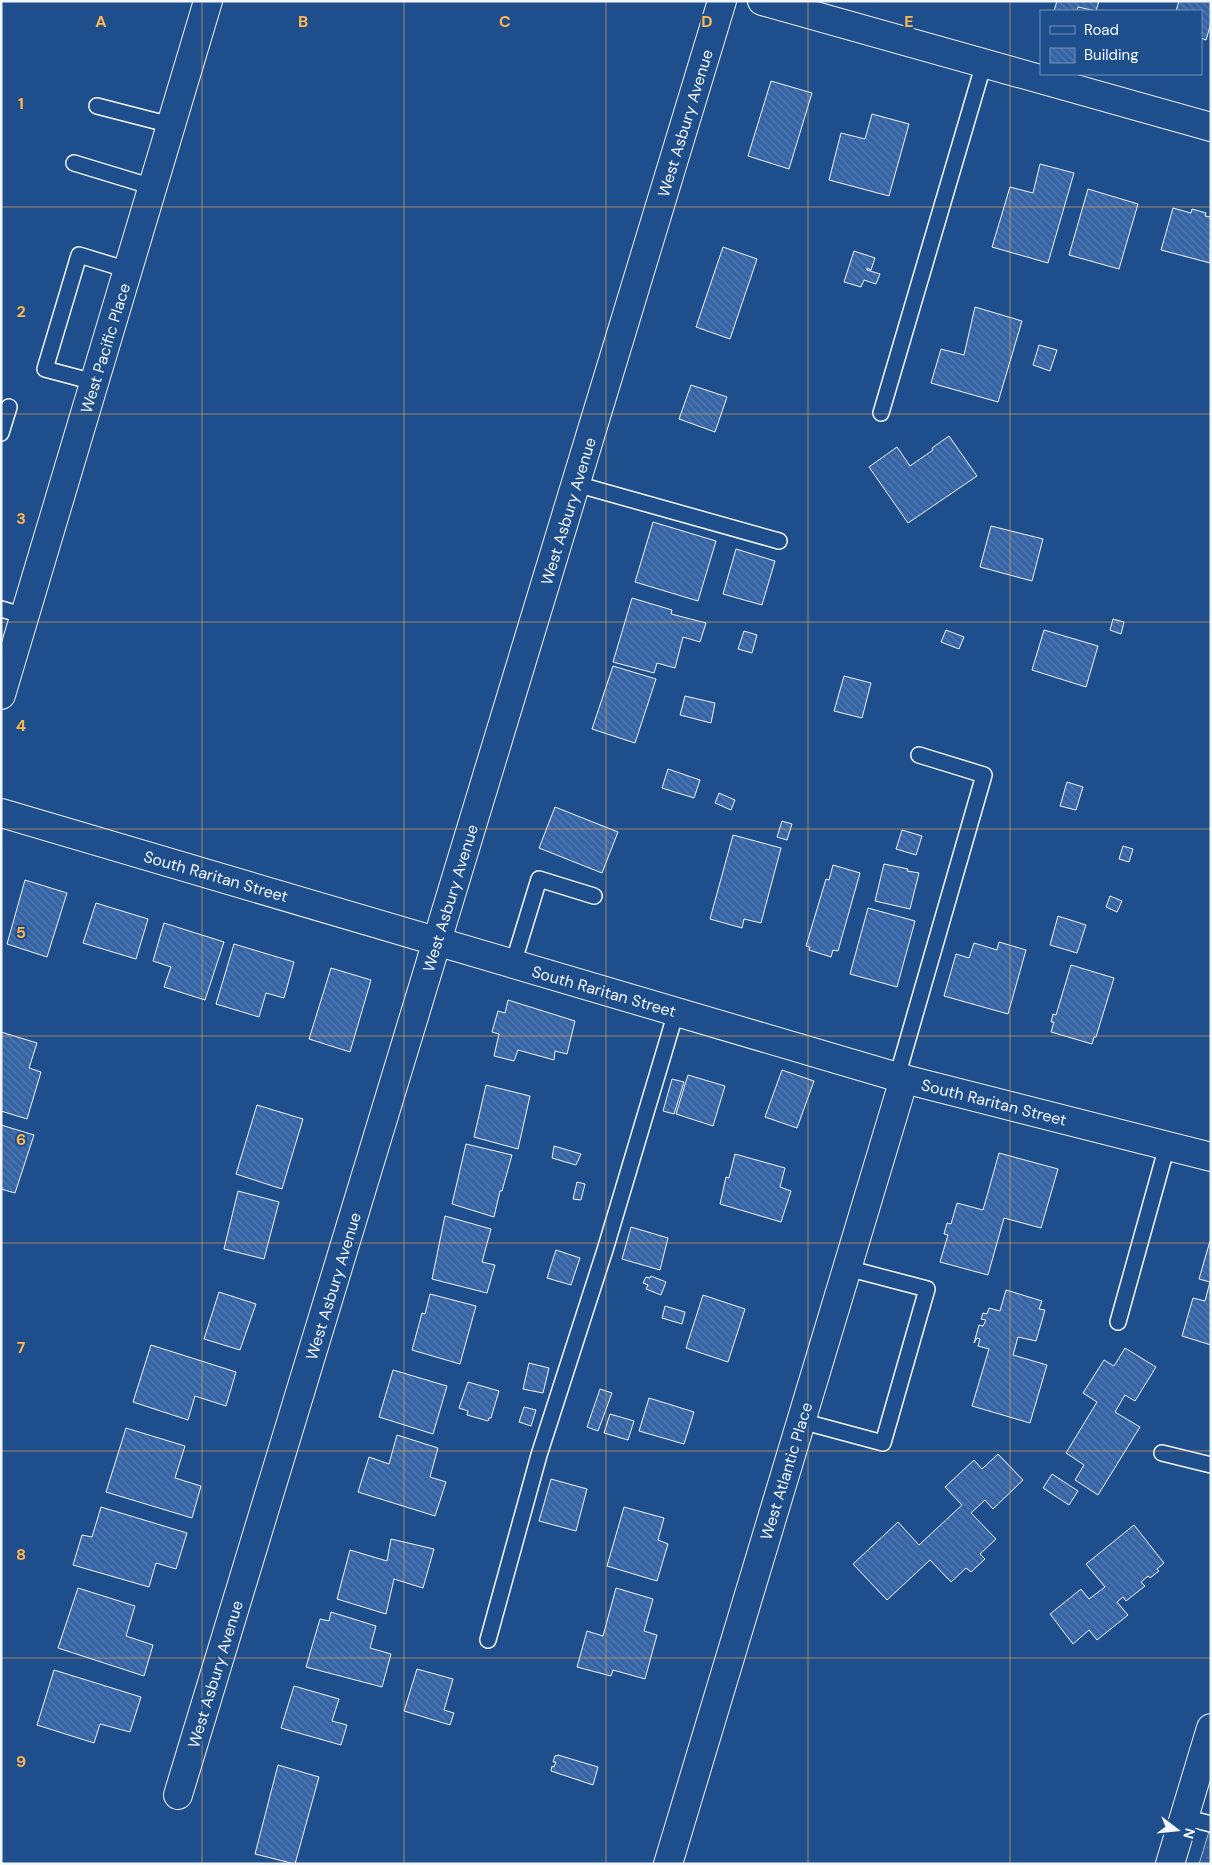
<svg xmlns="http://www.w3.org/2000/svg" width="1212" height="1865" font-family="'DM Sans',sans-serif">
<defs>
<pattern id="grass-dots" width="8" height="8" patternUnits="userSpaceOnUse" patternTransform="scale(1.25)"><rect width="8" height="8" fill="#305b95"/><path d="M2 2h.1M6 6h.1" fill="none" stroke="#4e73a5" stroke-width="1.8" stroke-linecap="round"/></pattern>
<pattern id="building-back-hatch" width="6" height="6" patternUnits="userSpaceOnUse" patternTransform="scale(1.25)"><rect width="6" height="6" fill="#3563a3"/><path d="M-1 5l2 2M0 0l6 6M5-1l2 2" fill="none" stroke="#537ab1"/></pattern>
</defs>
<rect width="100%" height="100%" fill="#1f4e8c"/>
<polygon fill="url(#grass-dots)" stroke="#a8bbd7" points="1211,1825 1211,1864 1199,1864"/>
<g fill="url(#building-back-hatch)" stroke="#f2f6ff">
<polygon points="1057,1 1099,1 1096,11 1078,7 1077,11 1054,11"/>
<polygon points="1179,1 1211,1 1211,23 1206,40 1201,38 1201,11 1176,11"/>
<polygon points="771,81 812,93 789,169 748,156"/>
<polygon points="872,114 909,124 889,196 829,180 841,133 865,139"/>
<polygon points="1040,164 1074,173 1048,263 992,247 1010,187 1033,193"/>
<polygon points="1088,189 1138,204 1119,269 1069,255"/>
<polygon points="1173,208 1191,213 1192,209 1206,213 1205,216 1211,217 1210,263 1161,250"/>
<polygon points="723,247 757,259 730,339 696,327"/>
<polygon points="854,251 875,258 871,270 867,268 867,270 880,274 876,284 864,280 861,287 844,282"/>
<polygon points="975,307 1022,321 998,402 931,383 941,349 964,355"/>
<polygon points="1039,345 1057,350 1050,371 1033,365"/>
<polygon points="691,385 727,397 715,432 679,419"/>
<polygon points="949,436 977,476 908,523 869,467 897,447 910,466 933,450 932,448"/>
<polygon points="653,522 716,541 698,601 635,582"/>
<polygon points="991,526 1043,539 1032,581 980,567"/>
<polygon points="736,549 775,561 762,605 723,594"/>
<polygon points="632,598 672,610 671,614 706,623 700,642 683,637 675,668 657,663 654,673 613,662"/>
<polygon points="1113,619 1124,622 1121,634 1110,630"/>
<polygon points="946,630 964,637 959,649 941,642"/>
<polygon points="1044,630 1098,646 1086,687 1032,670"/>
<polygon points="744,631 757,635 752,653 738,649"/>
<polygon points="613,666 656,679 635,743 592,729"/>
<polygon points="844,676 871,683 862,718 834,711"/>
<polygon points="685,696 715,703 711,723 680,715"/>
<polygon points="668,769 700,780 694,798 662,788"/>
<polygon points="1067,782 1083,787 1076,810 1060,806"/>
<polygon points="719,793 735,800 731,810 715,803"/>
<polygon points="555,807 618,832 602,873 539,848"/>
<polygon points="782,821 792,824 787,840 777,837"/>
<polygon points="902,830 922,836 916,855 896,849"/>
<polygon points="733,835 781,848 761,923 744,919 742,928 710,919"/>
<polygon points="1123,846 1133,849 1129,862 1119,859"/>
<polygon points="884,864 908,869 907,871 919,873 910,909 875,901"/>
<polygon points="833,865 860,873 838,951 833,950 831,957 809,950 810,947 806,946 826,879 829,880"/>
<polygon points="25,880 67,893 47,957 7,944"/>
<polygon points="1110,896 1122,901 1117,912 1106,907"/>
<polygon points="96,903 148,919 136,959 83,943"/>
<polygon points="868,908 915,921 897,987 850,974"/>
<polygon points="1058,916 1086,925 1077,953 1050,945"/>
<polygon points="164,923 224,942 205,1000 164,987 171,967 153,961"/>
<polygon points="999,942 1026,950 1008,1014 944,996 956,954 969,958 974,943 997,950"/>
<polygon points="234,944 294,962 284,998 266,993 259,1017 216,1004"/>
<polygon points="1071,965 1114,978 1096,1037 1094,1037 1092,1044 1051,1032 1054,1022 1051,1022 1053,1014 1056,1015"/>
<polygon points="331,968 371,980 350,1052 309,1039"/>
<polygon points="508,1000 575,1021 567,1054 555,1051 554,1060 518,1050 514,1061 494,1056 499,1034 492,1032 498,1011 505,1013"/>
<polygon points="1,1032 37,1043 29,1068 41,1072 27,1119 1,1111"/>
<polygon points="782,1070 814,1081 797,1128 765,1117"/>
<polygon points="688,1075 725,1086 713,1126 676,1114"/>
<polygon points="672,1079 684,1082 674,1114 663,1111"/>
<polygon points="486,1085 530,1096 518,1149 474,1137"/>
<polygon points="257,1105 303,1119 282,1189 236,1174"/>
<polygon points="1,1125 34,1135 15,1193 1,1189"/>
<polygon points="466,1144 512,1155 502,1191 500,1191 494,1217 452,1204"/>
<polygon points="554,1146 581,1154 576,1165 552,1158"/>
<polygon points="999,1153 1058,1169 1041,1228 1004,1218 988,1275 940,1262 948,1235 944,1234 947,1223 951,1224 957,1203 983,1210"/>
<polygon points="735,1154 785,1168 780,1187 791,1191 781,1222 720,1204 726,1177 729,1178"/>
<polygon points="577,1182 585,1184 581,1200 573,1199"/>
<polygon points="238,1191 279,1202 264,1259 224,1249"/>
<polygon points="445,1216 491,1229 482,1262 495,1265 487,1293 432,1279"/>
<polygon points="631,1227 668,1238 660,1270 622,1259"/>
<polygon points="1210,1241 1211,1241 1211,1345 1182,1336 1193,1298 1205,1301 1210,1282 1199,1279"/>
<polygon points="556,1250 580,1258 571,1285 547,1278"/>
<polygon points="651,1276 666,1282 661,1295 646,1289 648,1285 643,1283 646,1277 650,1278"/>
<polygon points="1006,1290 1042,1301 1039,1309 1045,1310 1036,1341 1018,1337 1013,1355 1047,1365 1030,1423 972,1406 989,1349 978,1346 980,1339 977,1338 974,1343 979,1325 983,1326 986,1320 981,1319 983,1313 987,1314 989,1308 1000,1311"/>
<polygon points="219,1292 256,1304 240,1350 204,1339"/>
<polygon points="430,1294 476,1306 460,1364 412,1350 422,1313 425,1314"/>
<polygon points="703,1295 745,1309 728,1362 686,1348"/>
<polygon points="665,1306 685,1312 682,1324 662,1318"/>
<polygon points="151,1345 236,1372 226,1406 195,1396 188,1420 133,1402"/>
<polygon points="1125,1348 1156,1367 1135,1401 1125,1395 1115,1412 1140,1427 1098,1495 1075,1480 1084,1465 1066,1453 1097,1402 1083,1393 1104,1360 1114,1366"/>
<polygon points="529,1363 549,1368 543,1393 523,1389"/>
<polygon points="393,1370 447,1386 433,1434 379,1417"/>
<polygon points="468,1382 499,1391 491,1418 489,1418 488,1421 467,1415 468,1411 459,1408"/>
<polygon points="600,1389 612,1393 598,1431 587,1427"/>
<polygon points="649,1398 694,1412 684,1444 639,1431"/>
<polygon points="524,1407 536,1410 531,1426 519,1422"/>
<polygon points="610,1414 634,1421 628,1440 604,1433"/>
<polygon points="126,1428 185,1446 175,1478 201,1486 192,1518 106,1492"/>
<polygon points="397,1435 438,1448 430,1477 446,1482 435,1516 358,1492 369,1457 389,1464"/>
<polygon points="998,1454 1023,1480 993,1509 985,1500 971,1513 996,1539 980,1554 985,1559 971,1572 966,1568 951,1582 930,1560 887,1600 853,1564 898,1522 919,1545 962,1505 945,1487 974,1460 982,1469"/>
<polygon points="1052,1474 1078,1491 1069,1505 1043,1488"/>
<polygon points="551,1479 587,1489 576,1531 539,1521"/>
<polygon points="101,1507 187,1533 176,1569 156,1563 149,1587 73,1565 82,1535 92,1537"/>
<polygon points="624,1507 664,1518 658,1540 668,1544 657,1581 607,1566"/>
<polygon points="1134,1525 1164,1563 1157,1569 1159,1571 1150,1578 1148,1576 1141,1582 1145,1586 1126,1601 1123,1597 1117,1602 1128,1615 1097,1640 1089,1630 1073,1644 1050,1614 1081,1589 1089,1599 1105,1587 1086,1564"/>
<polygon points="391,1539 434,1549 423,1588 394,1579 386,1614 337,1599 350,1550 387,1561"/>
<polygon points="78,1588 135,1606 126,1636 153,1645 144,1676 58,1648"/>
<polygon points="616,1588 653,1599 644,1631 657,1635 645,1679 613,1670 611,1676 577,1667 587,1631 603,1636"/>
<polygon points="331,1612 376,1626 370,1648 391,1654 382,1687 306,1667 320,1619 329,1621"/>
<polygon points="417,1669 453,1679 444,1710 454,1713 450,1725 404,1711"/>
<polygon points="54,1670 141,1697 130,1732 100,1724 94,1743 37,1725"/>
<polygon points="294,1686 339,1699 332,1721 347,1725 341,1745 281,1728"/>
<polygon points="558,1755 598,1767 593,1785 551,1771 552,1766 554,1767 556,1762 553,1762 555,1756"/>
<polygon points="278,1765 319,1777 295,1864 255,1854"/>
</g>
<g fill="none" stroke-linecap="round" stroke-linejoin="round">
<g stroke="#f2f6ff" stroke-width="18">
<g id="lane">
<polyline points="97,106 171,125"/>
<polyline points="74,163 153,187"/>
<polyline points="94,382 45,369 79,255 128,270"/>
<polyline points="881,413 984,63"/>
<polyline points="1,433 9,407"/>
<polyline points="576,484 779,541"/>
<polyline points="1,609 25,616"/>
<polyline points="513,964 539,879 594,896"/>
<polyline points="897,1077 984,775 919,755"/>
<polyline points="1118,1322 1167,1146"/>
<polyline points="801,1421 883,1443 927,1289 847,1268"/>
<polyline points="1162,1453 1211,1465"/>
<polyline points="488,1640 539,1455 605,1250 676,1012"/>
<polyline points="1184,1817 1211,1824"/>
</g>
</g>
<g stroke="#f2f6ff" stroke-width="30">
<g id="street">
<polyline points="762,1 1211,127"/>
<polyline points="1,695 208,1"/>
<polyline points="1,813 904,1079 1211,1157"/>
<polyline points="178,1795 722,1"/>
<polyline points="668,1864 904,1079"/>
</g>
</g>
<g stroke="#f2f6ff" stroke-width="30">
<polyline id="secondary" points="1170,1864 1211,1728"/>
</g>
<use href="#lane" stroke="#1f4e8c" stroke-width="15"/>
<use href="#street" stroke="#1f4e8c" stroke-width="28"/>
<use href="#secondary" stroke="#1f4e8c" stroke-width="28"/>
</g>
<path fill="none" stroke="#ffb74d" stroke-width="1" stroke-opacity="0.55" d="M202,1V1864M404,1V1864M606,1V1864M808,1V1864M1010,1V1864M1,207H1211M1,414H1211M1,622H1211M1,829H1211M1,1036H1211M1,1243H1211M1,1451H1211M1,1658H1211"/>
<g text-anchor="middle" stroke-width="4" stroke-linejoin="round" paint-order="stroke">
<g font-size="16" fill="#f2f6ff" stroke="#1f4e8c">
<text transform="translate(685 123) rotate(-73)" y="6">West Asbury Avenue</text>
<text transform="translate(105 348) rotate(-73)" y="6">West Pacific Place</text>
<text transform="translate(568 511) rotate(-73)" y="6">West Asbury Avenue</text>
<text transform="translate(216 876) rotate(16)" y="6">South Raritan Street</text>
<text transform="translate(450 898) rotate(-73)" y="6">West Asbury Avenue</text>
<text transform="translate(604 991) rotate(16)" y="6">South Raritan Street</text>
<text transform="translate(994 1102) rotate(14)" y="6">South Raritan Street</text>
<text transform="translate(333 1286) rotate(-73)" y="6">West Asbury Avenue</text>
<text transform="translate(786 1471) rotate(-73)" y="6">West Atlantic Place</text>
<text transform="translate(215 1674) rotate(-73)" y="6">West Asbury Avenue</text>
</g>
</g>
<g font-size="16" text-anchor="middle" font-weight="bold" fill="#ffb74d" stroke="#1f4e8c" stroke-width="4" stroke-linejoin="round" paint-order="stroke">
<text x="101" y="27">A</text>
<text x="303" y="27">B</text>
<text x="505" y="27">C</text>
<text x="707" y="27">D</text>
<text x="909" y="27">E</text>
<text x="21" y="109">1</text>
<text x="21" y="317">2</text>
<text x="21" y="524">3</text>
<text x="21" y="731">4</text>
<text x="21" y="938">5</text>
<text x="21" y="1145">6</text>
<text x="21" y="1353">7</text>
<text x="21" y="1560">8</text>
<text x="21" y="1767">9</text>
</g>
<rect width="1212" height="1865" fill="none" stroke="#f2f6ff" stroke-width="5"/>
<rect x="1040" y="10" width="162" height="65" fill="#1f4e8c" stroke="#7391ba"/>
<rect x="1050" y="26" width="25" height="8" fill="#1f4e8c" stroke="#7391ba"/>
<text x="1084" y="35" font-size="15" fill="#f2f6ff">Road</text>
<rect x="1050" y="48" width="25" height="15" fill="url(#building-back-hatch)" stroke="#7391ba"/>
<text x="1084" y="60" font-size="15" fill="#f2f6ff">Building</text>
<g transform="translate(1177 1830) rotate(106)" stroke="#1f4e8c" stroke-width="4" paint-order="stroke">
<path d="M0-4L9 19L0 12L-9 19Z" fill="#f2f6ff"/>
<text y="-8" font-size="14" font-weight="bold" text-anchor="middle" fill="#f2f6ff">N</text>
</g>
</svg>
